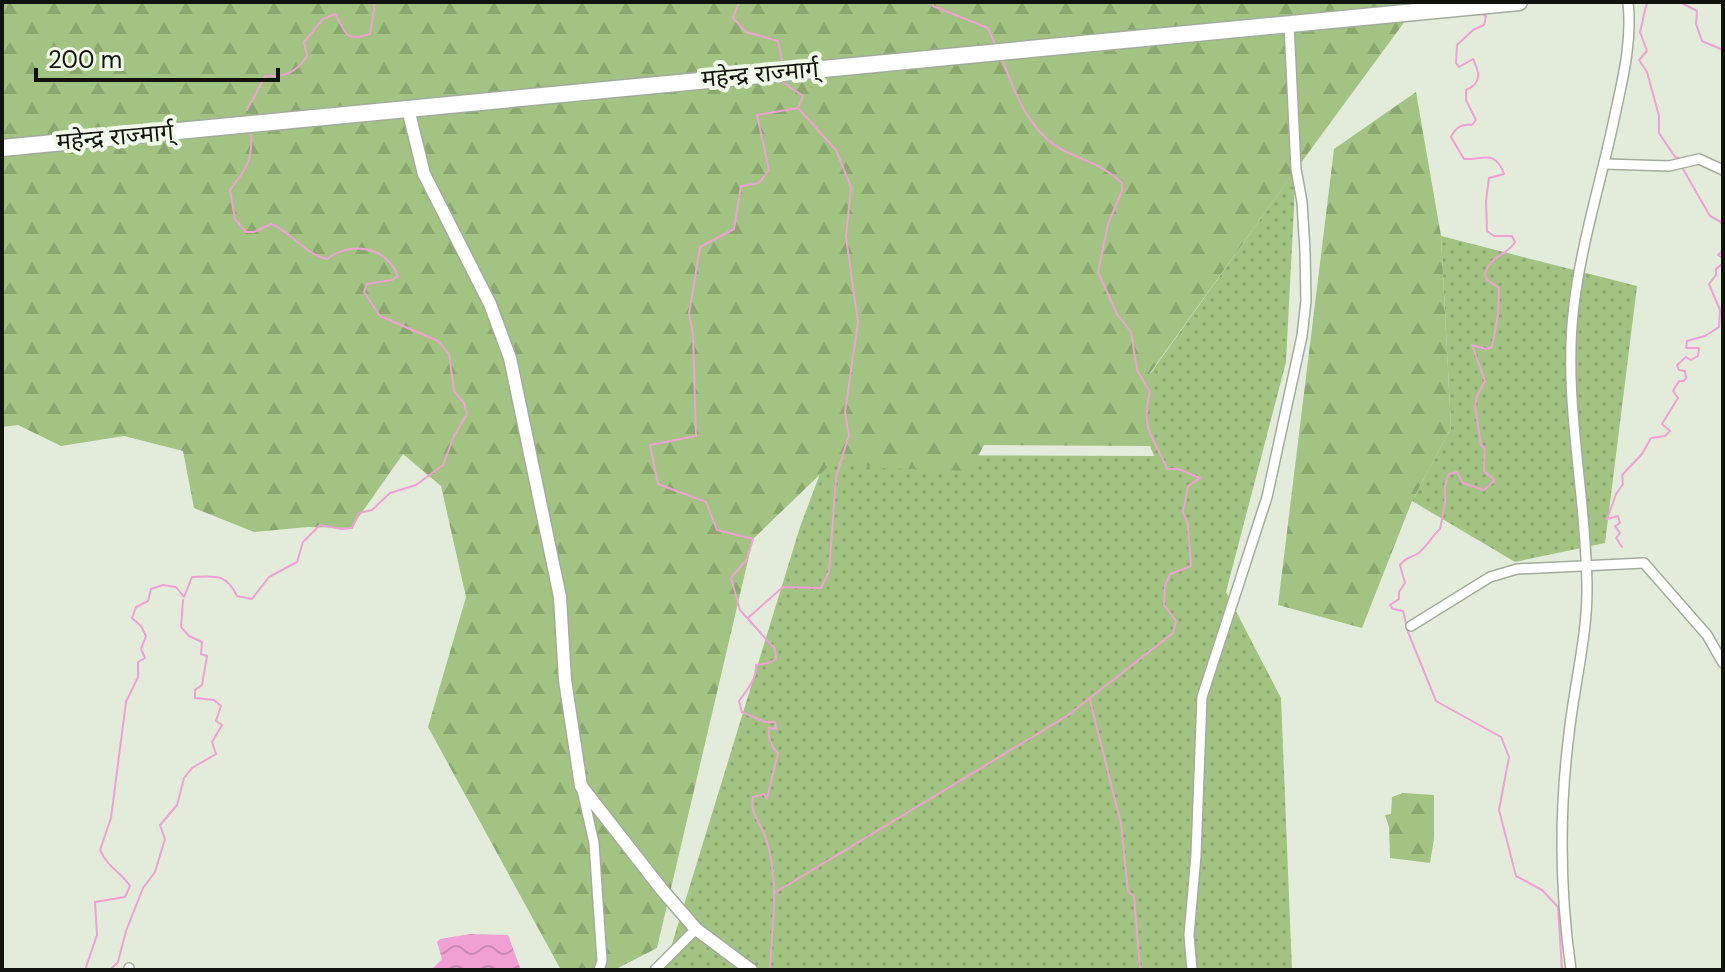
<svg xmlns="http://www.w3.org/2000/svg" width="1725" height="972" font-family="'DM Sans','Noto Sans Devanagari',sans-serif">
<defs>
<pattern id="grass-dots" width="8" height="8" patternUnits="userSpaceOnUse" patternTransform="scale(2)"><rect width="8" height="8" fill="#a2c381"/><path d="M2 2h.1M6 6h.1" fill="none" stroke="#8aa76e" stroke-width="1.8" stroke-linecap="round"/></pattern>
<pattern id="forest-firs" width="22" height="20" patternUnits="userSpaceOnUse" patternTransform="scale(2)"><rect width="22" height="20" fill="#a2c381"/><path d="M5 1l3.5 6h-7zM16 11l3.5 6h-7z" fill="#8aa76e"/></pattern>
<pattern id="water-waves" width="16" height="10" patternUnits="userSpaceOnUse" patternTransform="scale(2)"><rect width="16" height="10" fill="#f0a0d5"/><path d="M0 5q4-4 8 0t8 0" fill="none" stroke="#cd89b6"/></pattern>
</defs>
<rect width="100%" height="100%" fill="#e3ecdb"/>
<g fill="url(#grass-dots)">
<polygon points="1296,169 1286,362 1226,592 1281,698 1292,970 664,970 800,527 827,455 1154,456 1150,446 1150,374"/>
<polygon points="1441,236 1637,286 1605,543 1515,562 1412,501 1451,428"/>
</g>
<g fill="url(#forest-firs)">
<polygon points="2,2 1419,2 1292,175 1150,373 1150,446 984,445 970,471 880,468 835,460 753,539 657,948 614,970 561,970 428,727 466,597 441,486 403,454 351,528 308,527 254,532 194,508 183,451 124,436 61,446 18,425 2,427"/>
<polygon points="1416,92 1441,236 1451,428 1412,501 1362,628 1278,605 1334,149"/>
<polygon points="1403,793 1434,795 1434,839 1430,863 1390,858 1389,827 1385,815 1391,814 1392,797"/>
</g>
<polygon fill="url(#water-waves)" points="470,934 508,935 521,970 431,970 442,959 437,942 440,939"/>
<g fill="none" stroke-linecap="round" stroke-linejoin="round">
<g stroke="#f0a0d5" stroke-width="2">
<polyline points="739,2 733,18 746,32 778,41 782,61"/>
<polyline points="933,2 933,6 988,28 995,44"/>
<polyline points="1647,2 1640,32 1647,51 1639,60 1647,72 1659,116 1659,133 1675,157 1679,158"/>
<polyline points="1680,2 1697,11 1696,24 1702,41 1723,50"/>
<path d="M1480,13L1486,16L1484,25L1473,30L1457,45L1456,63L1459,67L1473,59C1480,73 1482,83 1466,90V100L1476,120L1472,125C1461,124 1456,127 1451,137L1464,159C1483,160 1495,149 1504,174L1489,178L1486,201L1487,231L1494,236H1512L1515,242C1508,255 1492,254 1485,273L1486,279L1499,288L1498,315L1492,347L1486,349L1472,345L1485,381L1477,396L1475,406L1481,445L1485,449L1484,471L1495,480L1484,490L1463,483L1457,472L1449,474C1443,485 1446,491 1445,502C1444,510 1442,520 1440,529C1432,536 1425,549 1417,554C1410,558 1406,557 1400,565L1405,583L1399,592V599L1390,605L1393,609L1403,611L1408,632L1436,701L1501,737L1509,757L1499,810L1516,876L1542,890L1558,907L1562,970"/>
<path d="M247,110L265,76C285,77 296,73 307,56L304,42L323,19L335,14C346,31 343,43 370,34L375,2"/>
<polyline points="1683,169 1710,216 1721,222 1723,227"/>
<polyline points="1622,547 1616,538 1620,533 1615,526 1620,523 1618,516 1607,519 1616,494 1623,484 1622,475 1642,454 1651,438 1665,436 1670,431 1662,424 1678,398 1673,391 1679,381 1684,381 1686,378 1685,371 1679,370 1677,365 1686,357 1691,360 1698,356 1699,348 1686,348 1687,341 1705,336 1719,327 1720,310 1709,284 1716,275 1716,269 1722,264 1723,258 1718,255 1723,250"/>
<polyline points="749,617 783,587 821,588 829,572 836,477 849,435 845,412 858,322 846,237 851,187 836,150 799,109"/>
<polyline points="1090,700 1121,824 1128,892 1134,896 1140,970"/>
<path d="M776,892L1067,716L1173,633L1176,621L1164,605L1165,586L1170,574L1191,566L1188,525L1183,512L1188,486L1200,478L1178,469H1167C1154,435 1140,433 1150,392L1137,370L1131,332L1117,314L1098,272L1108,224L1122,191V183C1104,166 1090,163 1069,153C1031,137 1015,94 1002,59"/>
<path d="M85,970L97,935L95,902L125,897L130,886C120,871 108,868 100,850L111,818L126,702L138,677V662L145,658L141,649L146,636L141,626L132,618L136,607L148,601L151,589L163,585L176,587L184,597L192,577C215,576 226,573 237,596L252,599L269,577L297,562L303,542L320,525L342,529L352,528L359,513L372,510L390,493L416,485L443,465L454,436L467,414L464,403L454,391L449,354L438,341L380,316L364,292L367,284L392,280L398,276C386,246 351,241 327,259C303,254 294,233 271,224L254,232H246L235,219L230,190C246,169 253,160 251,133"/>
<polyline points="110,970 118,962 126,931 143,888 155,872 165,839 160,825 177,805 184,778 192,768 216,754 212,742 222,725 216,721 221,706 214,700 195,698 195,690 202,685 207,656 201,654 202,642 189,636 181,627 183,600"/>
<path d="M770,970C772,922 780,886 766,838C761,824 749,812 753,797L764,794L767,799L778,753C771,748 768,736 769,728L776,729L775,722H765L742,712L739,701C747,690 757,679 756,665L769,663L776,659L775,649L740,610L731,578L747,559L753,539L717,530L706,502L658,484L650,445L696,436L693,335L689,314L700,247L734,229L741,186L759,183L769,170L757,115L798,108L803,96L783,82"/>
</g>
<g stroke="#a3ac9c" stroke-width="12">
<g id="street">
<polyline points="1605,164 1669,166 1699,159 1723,170"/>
<polyline points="1411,626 1490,577 1517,569 1644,563 1707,635 1723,663"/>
<polyline points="582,790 594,843 602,961 599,970"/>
<polyline points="129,968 129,970"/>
<polyline points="655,970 696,929"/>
<polyline points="1192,970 1189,935 1196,855 1202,697 1267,497 1302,336 1306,301 1305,251 1302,202 1296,169 1289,24"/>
<path d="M1571,970C1560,892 1559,812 1569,734C1574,686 1587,638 1587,590C1587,495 1562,400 1574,305C1582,239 1603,175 1616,110C1624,74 1632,39 1628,2"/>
</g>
</g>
<g stroke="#a3ac9c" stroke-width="15">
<polyline id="secondary" points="408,109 424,174 490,304 510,358 560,597 565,680 581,786 663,891 696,929 751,970"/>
</g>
<g stroke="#a3ac9c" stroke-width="19">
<polyline id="highway" points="2,148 1519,2"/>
</g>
<use href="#street" stroke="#fff" stroke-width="9"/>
<use href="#secondary" stroke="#fff" stroke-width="12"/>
<use href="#highway" stroke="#fff" stroke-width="16"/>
</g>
<g text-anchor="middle" stroke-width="8" stroke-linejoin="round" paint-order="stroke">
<g font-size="24" fill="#11140e" stroke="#f0fae8">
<text transform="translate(760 74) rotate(-5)" y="8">महेन्द्र राज्मार्ग्</text>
<text transform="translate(115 137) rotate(-5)" y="8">महेन्द्र राज्मार्ग्</text>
</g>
</g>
<rect width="1725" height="972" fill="none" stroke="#11140e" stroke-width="8"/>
<path d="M36 68v12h242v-12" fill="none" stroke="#11140e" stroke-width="4"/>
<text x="48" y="68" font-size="24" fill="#11140e" stroke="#f0fae8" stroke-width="6" paint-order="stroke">200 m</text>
</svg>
